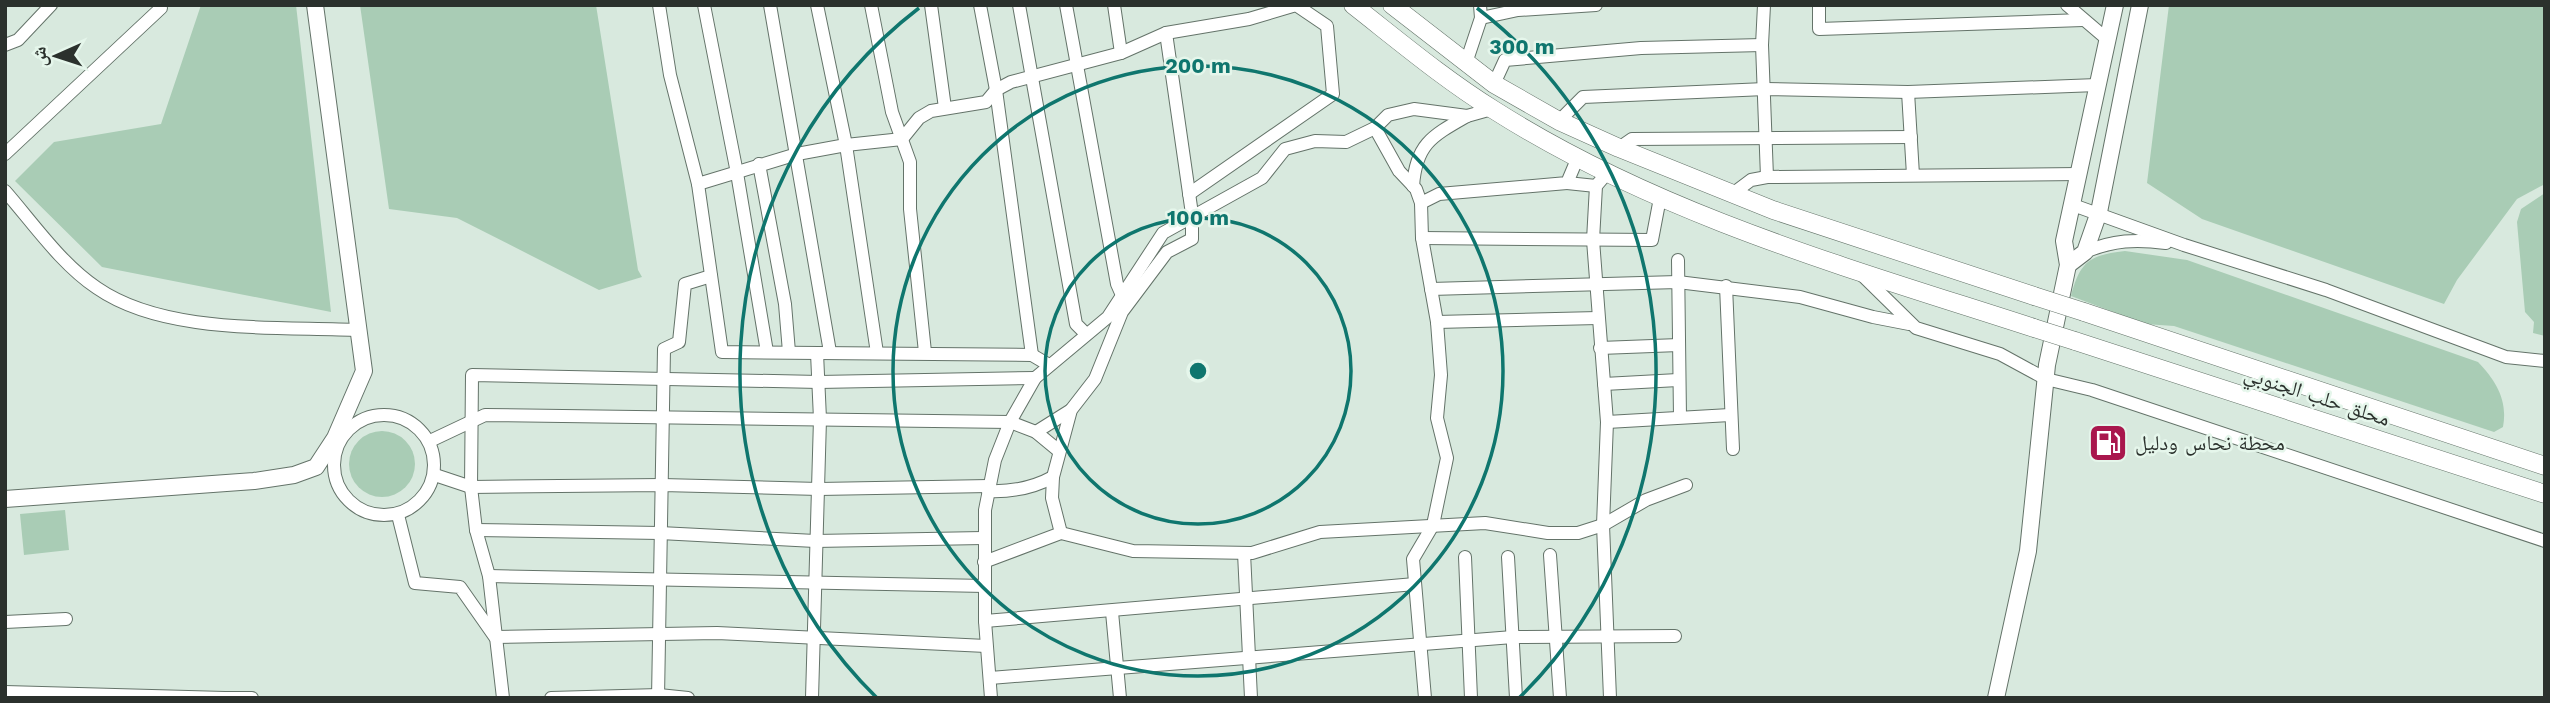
<svg xmlns="http://www.w3.org/2000/svg" width="2550" height="703" font-family="'Work Sans','Noto Naskh Arabic',sans-serif">
<rect width="100%" height="100%" fill="#d8e9de"/>
<g fill="#a9ccb5">
<polygon points="201,5 296,5 331,312 102,267 15,181 54,142 161,124"/>
<polygon points="360,5 596,5 638,270 642,277 599,290 457,218 389,209"/>
<polygon points="2169,5 2545,5 2545,184 2517,199 2457,280 2444,304 2202,219 2147,183"/>
<polygon points="2545,193 2545,336 2533,333 2534,322 2525,312 2517,222 2521,209"/>
<path d="M2125,251L2187,260L2478,362C2496,381 2508,400 2503,427L2494,432L2174,326L2145,324L2071,296C2080,261 2090,255 2125,251Z"/>
<circle cx="382" cy="464" r="33"/>
<polygon points="65,510 69,550 24,555 20,514"/>
</g>
<g fill="none" stroke-linecap="round" stroke-linejoin="round">
<g stroke="#647369" stroke-width="14">
<g id="minor">
<polyline points="659,5 670,75 698,184 722,352 1032,355 1049,365"/>
<polyline points="704,5 737,173 767,352"/>
<polyline points="770,5 830,352"/>
<polyline points="817,5 846,145 877,353"/>
<polyline points="871,5 892,112 910,162 910,209 925,352"/>
<polyline points="931,5 945,108"/>
<polyline points="980,5 996,90 1032,355"/>
<polyline points="1019,5 1076,324 1086,334"/>
<polyline points="1066,5 1117,284 1121,293"/>
<polyline points="1114,5 1121,53"/>
<polyline points="1764,5 1762,45 1767,177"/>
<polyline points="1819,5 1819,29 2083,20"/>
<polyline points="2067,5 2108,40"/>
<polyline points="1481,18 1518,10 1596,5"/>
<polyline points="5,45 18,40 51,5"/>
<polyline points="1466,63 1481,18 1480,5"/>
<polyline points="1494,84 1505,60 1641,48 1762,45"/>
<polyline points="1908,92 1913,175"/>
<polyline points="1559,121 1583,97 1765,89 1908,92 2097,85"/>
<polyline points="1375,128 1399,171 1416,189 1421,203 1422,238 1437,322 1441,375 1437,418 1447,458 1433,525 1413,559 1425,698"/>
<polyline points="1619,148 1632,139 1911,137"/>
<polyline points="5,154 161,8"/>
<polyline points="759,164 785,304 789,352"/>
<polyline points="1608,172 1596,186 1593,240 1607,422 1603,525 1610,698"/>
<polyline points="1567,183 1596,186"/>
<polyline points="698,184 797,154 846,145 902,139 919,118 931,111 986,102 996,90 1011,82 1121,53 1166,33 1249,19 1296,5 1327,26 1333,94 1189,194"/>
<path d="M1413,186C1416,144 1432,136 1467,116"/>
<path d="M5,191C33,223 61,264 97,288C165,335 278,326 359,330"/>
<polyline points="1731,195 1751,180 1767,177 2079,174"/>
<polyline points="1421,203 1439,194 1567,183 1578,157"/>
<polyline points="2073,205 2184,245 2326,290 2506,357 2545,361"/>
<polyline points="1422,238 1652,240 1660,198"/>
<path d="M2085,252C2113,240 2136,239 2166,243"/>
<polyline points="1678,260 1680,417"/>
<polyline points="1863,276 1916,328 2000,354 2046,379 2092,390 2545,541"/>
<polyline points="1726,286 1733,449"/>
<polyline points="1431,289 1678,282 1800,297 1873,317 1909,324"/>
<polyline points="1437,322 1598,318"/>
<polyline points="1600,348 1679,345"/>
<polyline points="1604,384 1678,380"/>
<circle cx="384" cy="465" r="50"/>
<polyline points="1607,422 1730,415"/>
<polyline points="1036,432 1071,410"/>
<polyline points="430,441 485,415 1010,422 1036,432 1059,451"/>
<polyline points="435,475 471,487 662,485 819,489 989,486"/>
<path d="M988,491C1011,492 1033,488 1053,477"/>
<polyline points="398,515 415,583 460,587 495,637 717,633 986,646"/>
<polyline points="476,530 660,533 815,541 983,538"/>
<polyline points="1061,533 1052,498 1053,477 1071,410 1095,379 1122,312 1167,252 1192,239 1192,214 1166,33"/>
<polyline points="1244,553 1251,698"/>
<polyline points="1550,555 1560,698"/>
<polyline points="1465,557 1471,698"/>
<polyline points="1508,557 1516,698"/>
<polyline points="984,562 1061,533 1133,551 1252,553 1320,532 1485,523 1548,533 1578,533 1603,525 1646,500 1686,485"/>
<polyline points="489,576 985,586"/>
<polyline points="1112,612 1120,698"/>
<polyline points="985,621 1415,584"/>
<polyline points="5,622 66,619"/>
<polyline points="990,678 1513,637 1675,636"/>
<polyline points="5,692 225,698"/>
<polyline points="225,698 252,698"/>
<polyline points="503,698 489,576 476,530 471,487 472,375 819,382 1035,378"/>
<polyline points="551,698 659,695 688,698"/>
<polyline points="658,698 664,349 679,342 685,284 711,276"/>
<polyline points="812,698 820,419 817,353"/>
<polyline points="991,698 985,621 985,510 995,460 1010,422 1035,378 1108,317 1163,233 1262,178 1285,149 1315,141 1346,142 1375,128 1388,115 1414,109 1467,116 1492,109"/>
</g>
</g>
<g stroke="#647369" stroke-width="18">
<g id="major">
<polyline points="2068,265 2085,252 2099,212 2140,5"/>
<polyline points="5,499 254,481 294,475 316,467 335,438 364,371 315,5"/>
<polyline points="1996,698 2028,551 2047,365 2068,265 2064,241 2115,5"/>
</g>
</g>
<g stroke="#647369" stroke-width="19">
<g id="highway">
<path d="M1353,5C1399,41 1444,79 1494,110C1659,215 1849,268 2034,328"/>
<polyline points="1392,5 1494,84 1559,121 1619,148 1773,210 2034,296"/>
<polyline points="2084,312 2545,466"/>
<polyline points="2075,341 2545,494"/>
</g>
</g>
<use href="#minor" stroke="#fff" stroke-width="12"/>
<use href="#major" stroke="#fff" stroke-width="16"/>
<use href="#highway" stroke="#fff" stroke-width="18"/>
<g stroke="#647369" stroke-width="19" stroke-linecap="butt">
<g id="highway-bridge">
<polyline points="2034,296 2084,312"/>
<polyline points="2034,328 2075,341"/>
</g>
</g>
<use href="#highway-bridge" stroke="#fff" stroke-width="18"/>
</g>
<g fill="none" stroke="#0f766e" stroke-width="3.5">
<circle cx="1198" cy="371" r="153"/>
<circle cx="1198" cy="371" r="305"/>
<path d="M877 698A458 458 0 0 1 919 8M1477 8A458 458 0 0 1 1519 698"/>
</g>
<defs>
<g id="fuel-square" transform="scale(2.0125)"><rect x="-9" y="-9" width="18" height="18" rx="4" fill="#a9174d" stroke="#e5f6eb"/><path d="M-5.5-6h7V0h2V4h1.3V-2.5L3-4.5l.8-.8L6-3V5H2.5V1h-1V6h-7ZM-4.2-4.7v3.2H.2V-4.7Z" fill="#fff"/></g>
</defs>
<g fill-rule="evenodd">
<use href="#fuel-square" x="2108" y="443"/>
</g>
<g text-anchor="middle" stroke-width="5" stroke-linejoin="round" paint-order="stroke">
<g font-size="21" fill="#2b312d" stroke="#e5f6eb">
<text transform="translate(2317 396) rotate(18)" y="7">محلق حلب الجنوبي</text>
</g>
<g font-size="21" fill="#2b312d" stroke="#e5f6eb" text-anchor="start">
<text x="2135" y="450">محطة نحاس ودليل</text>
</g>
</g>
<circle cx="1198" cy="371" r="10" fill="#0f766e" stroke="#e5f6eb" stroke-width="3.5"/>
<g font-size="21" text-anchor="middle" font-weight="bold" fill="#0f766e" stroke="#e5f6eb" stroke-width="5" stroke-linejoin="round" paint-order="stroke">
<text x="1522" y="54">300 m</text>
<text x="1198" y="73">200 m</text>
<text x="1198" y="225">100 m</text>
</g>
<rect width="2550" height="703" fill="none" stroke="#2b312d" stroke-width="14"/>
<g transform="translate(56 56) rotate(267)" stroke="#e5f6eb" stroke-width="5" paint-order="stroke">
<path d="M0-5L12 26L0 18L-12 26Z" fill="#2b312d"/>
<text y="-10" font-size="19" font-weight="bold" text-anchor="middle" fill="#2b312d">ش</text>
</g>
</svg>
